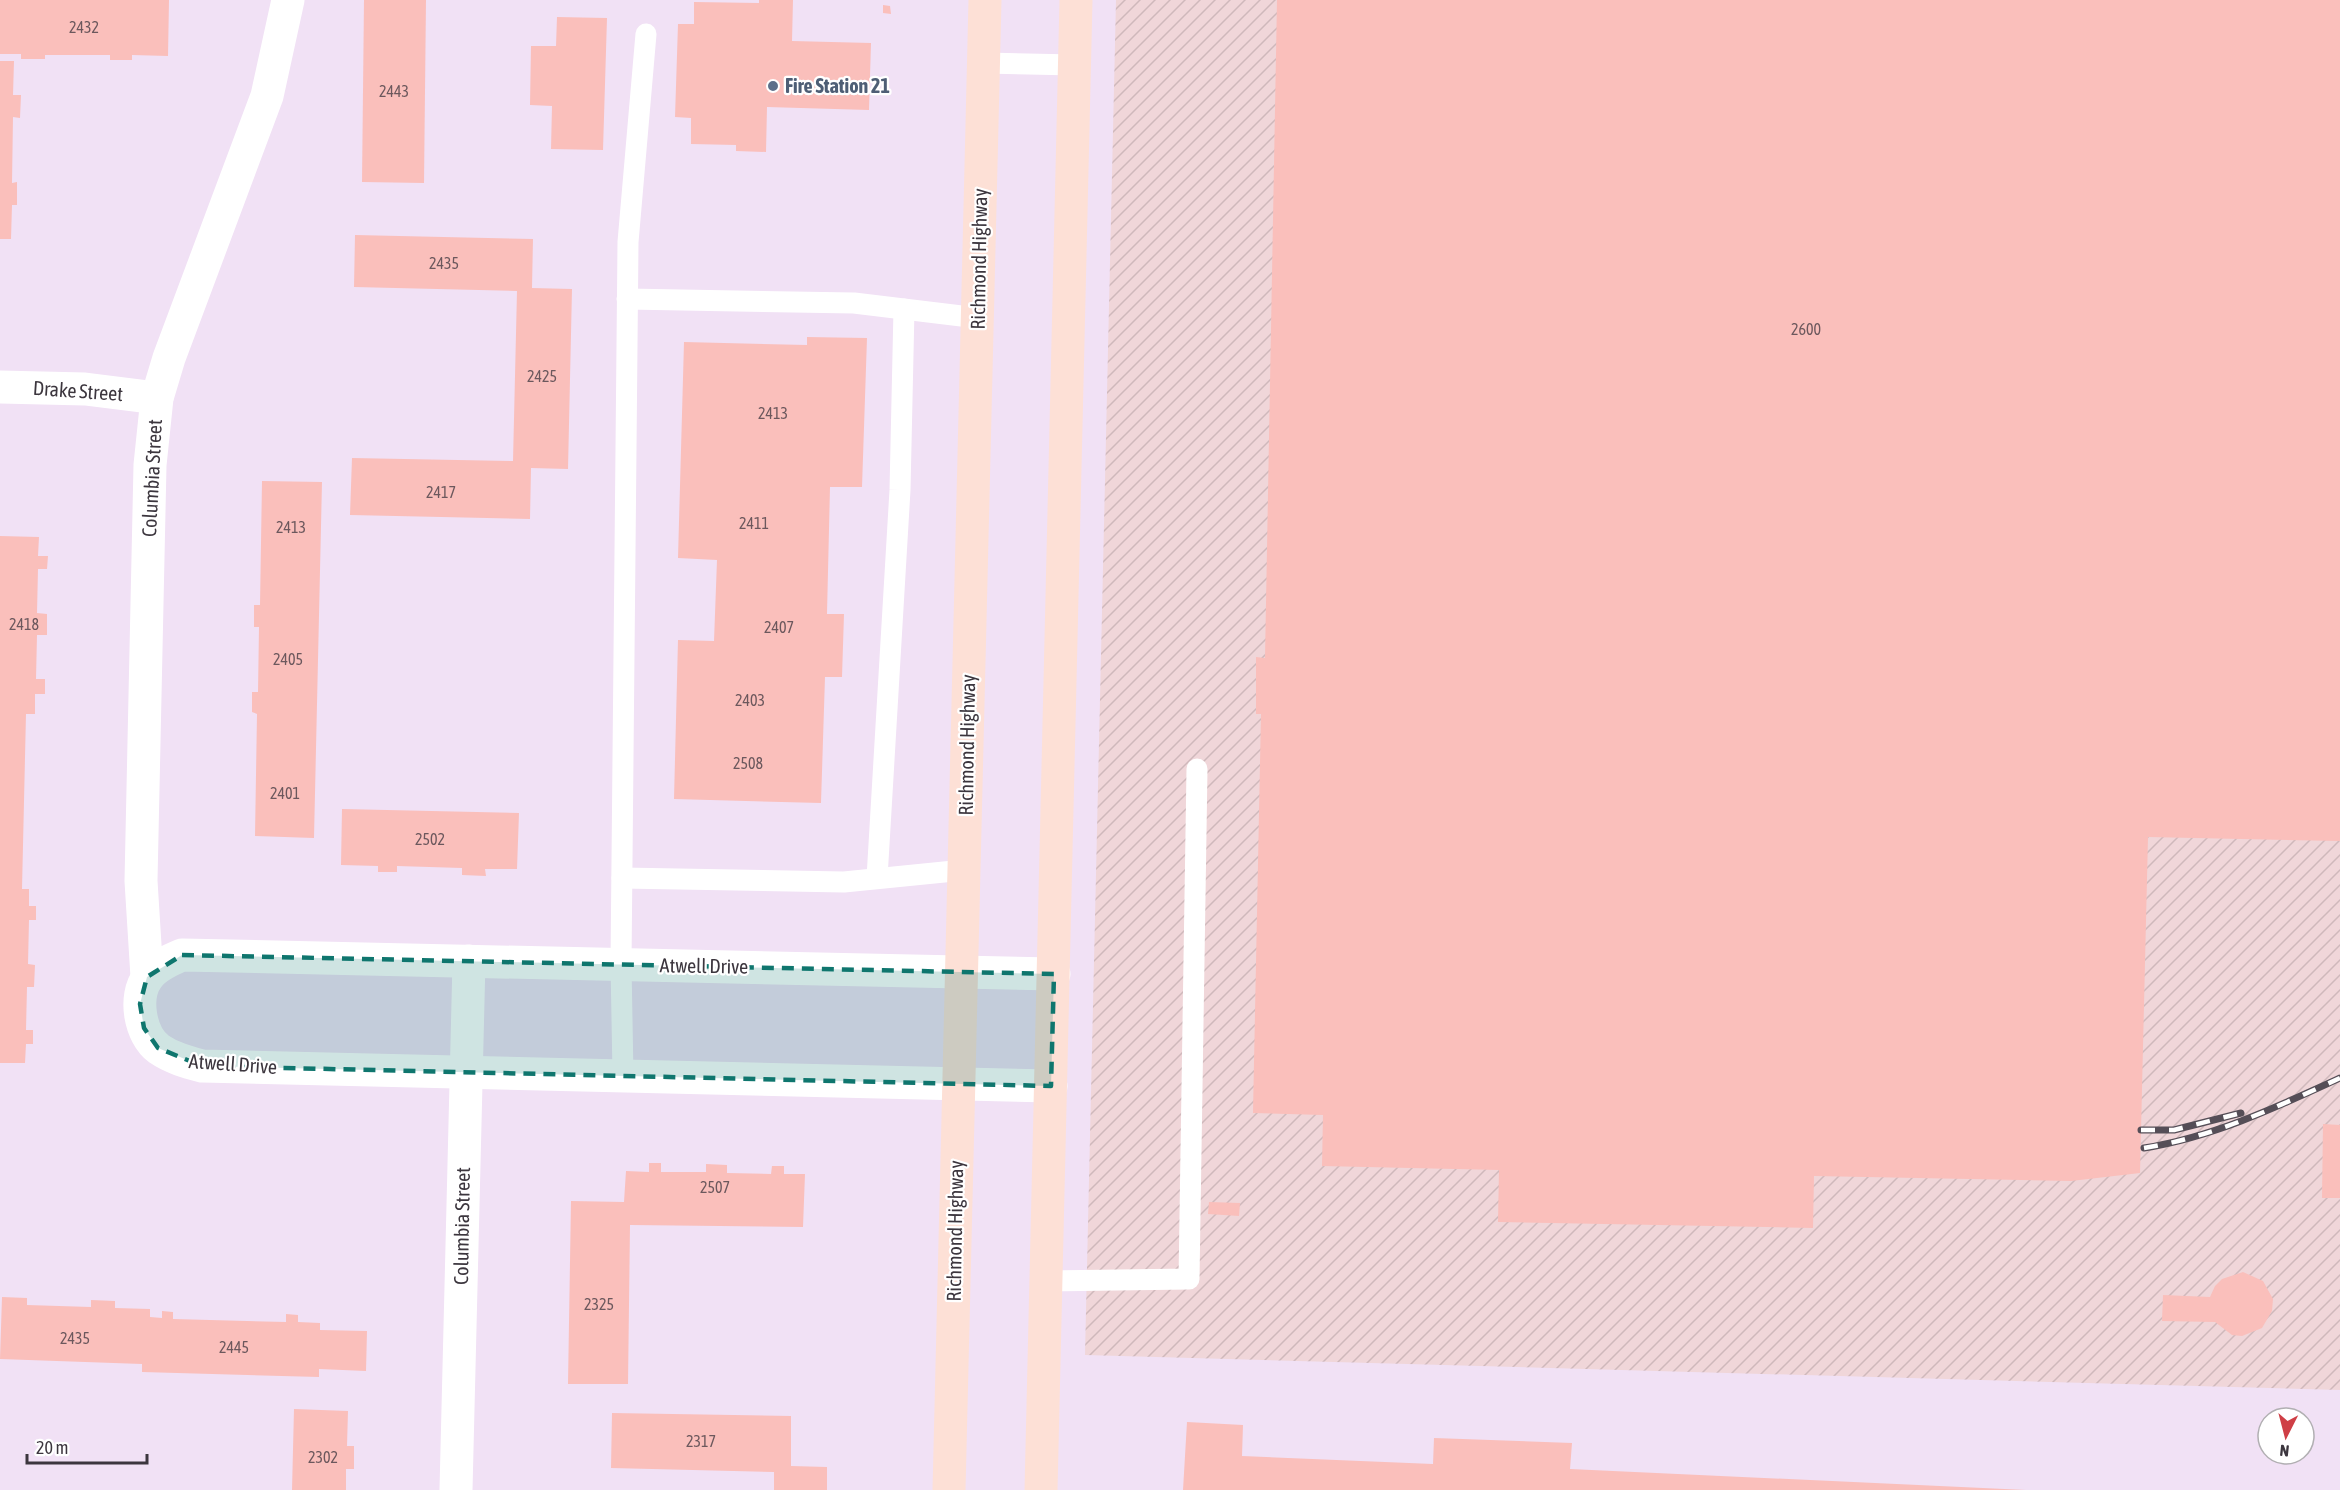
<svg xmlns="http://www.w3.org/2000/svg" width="2340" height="1490" font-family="'Asap Condensed',sans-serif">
<defs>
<pattern id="industrial-furrows" width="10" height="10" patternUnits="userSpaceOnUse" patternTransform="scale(1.5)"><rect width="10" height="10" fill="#f0d6d9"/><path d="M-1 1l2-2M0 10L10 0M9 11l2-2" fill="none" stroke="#cfb8bb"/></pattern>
</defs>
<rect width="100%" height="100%" fill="#f1e1f5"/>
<polygon fill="url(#industrial-furrows)" points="1116,0 2340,0 2340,1390 1085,1355"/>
<g fill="#fabfbb">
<polygon points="0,0 169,0 168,56 132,55 132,60 110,60 110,55 45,55 45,59 21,59 21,54 0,54"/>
<polygon points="364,0 426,0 424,183 362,182"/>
<polygon points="759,0 793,0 792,41 871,43 869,110 767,107 766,152 736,151 736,145 691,144 691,118 675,117 678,24 694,24 694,2 759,3"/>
<polygon points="1277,0 2340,0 2340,841 2148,837 2140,1173 2071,1181 1814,1176 1813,1228 1498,1222 1499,1170 1322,1166 1323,1115 1253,1113 1261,714 1256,714 1256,657 1265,658"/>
<polygon points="883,5 890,6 891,14 883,13"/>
<polygon points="557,17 607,18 603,150 551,149 552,106 530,105 531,46 556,46"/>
<polygon points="0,61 14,61 13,95 21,95 20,118 13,117 12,183 17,182 17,205 12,205 11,239 0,239"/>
<polygon points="355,235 533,239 532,288 572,289 568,469 531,468 530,519 350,515 352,458 513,461 517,291 354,287"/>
<polygon points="807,337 867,338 862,487 830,487 827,614 844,614 842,677 825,677 821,803 674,799 678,640 714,641 717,560 678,558 684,342 807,345"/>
<polygon points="262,481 322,482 314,838 255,836 257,714 252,712 252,692 258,692 259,627 254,627 254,605 260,605"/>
<polygon points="0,536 39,537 38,556 48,556 47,569 38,569 37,613 47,614 47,635 37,635 36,679 45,679 45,694 35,694 35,714 26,714 22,889 29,889 29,906 36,906 36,920 29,920 28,964 35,965 34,987 27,987 26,1030 33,1030 33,1044 26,1044 25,1063 0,1063"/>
<polygon points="342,809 519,813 517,869 485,869 486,876 462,875 462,868 397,866 397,872 378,872 378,866 341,865"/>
<polygon points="2323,1124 2340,1125 2340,1198 2322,1198"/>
<polygon points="649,1163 661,1163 661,1172 706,1172 706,1164 727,1165 727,1173 771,1174 772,1166 784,1166 784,1174 805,1174 803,1227 630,1225 628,1384 568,1384 571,1201 624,1202 626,1171 649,1172"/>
<polygon points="1209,1202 1240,1203 1239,1216 1208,1214"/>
<polygon points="2243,1272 2263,1281 2273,1299 2272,1311 2262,1328 2242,1336 2232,1335 2215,1322 2162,1321 2163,1295 2210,1297 2215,1286 2222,1279"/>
<polygon points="2,1297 27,1298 27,1305 91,1307 91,1300 115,1301 115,1308 150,1309 150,1317 162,1318 162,1311 173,1312 173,1319 286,1322 286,1314 298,1315 298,1322 320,1323 320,1330 367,1331 366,1371 319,1369 319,1377 142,1372 142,1364 0,1359"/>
<polygon points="294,1409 348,1411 347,1446 354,1446 354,1469 346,1469 346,1490 292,1490"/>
<polygon points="612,1413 791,1416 791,1466 827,1467 827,1490 774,1490 774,1472 611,1468"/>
<polygon points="1187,1422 1243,1425 1242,1456 1433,1464 1434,1438 1572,1443 1570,1469 2026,1490 1183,1490"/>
</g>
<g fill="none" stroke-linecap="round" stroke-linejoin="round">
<g stroke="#fff" stroke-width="21">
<polyline points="984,63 1075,65"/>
<polyline points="627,299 854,303 978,318"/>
<polyline points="622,878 844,882 964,870"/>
<polyline points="877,878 900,490 904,309"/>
<polyline points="623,1075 621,964 628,242 646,34"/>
<polyline points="1046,1281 1189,1279 1197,769"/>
</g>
<g stroke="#fff" stroke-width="33">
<polyline points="0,387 85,389 157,398"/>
<polyline points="147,977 141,881 150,465 157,398 169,358 267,96 288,0"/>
<path d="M1051,1086L202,1066C187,1062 172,1058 159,1049C140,1035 133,997 148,977C156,966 170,960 182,955L1054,974"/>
<polyline points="456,1490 469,961"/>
</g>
<g stroke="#fde0d6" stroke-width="33">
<polyline points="949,1490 985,0"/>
<polyline points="1041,1490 1076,0"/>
</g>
<g stroke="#554e57" stroke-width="7">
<g id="rail">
<polyline points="2141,1130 2174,1130 2241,1113"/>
<path d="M2144,1148C2213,1137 2277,1107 2340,1078"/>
</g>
</g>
<use href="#rail" stroke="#fff" stroke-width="4.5" stroke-dasharray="14" stroke-linecap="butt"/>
</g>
<path fill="#0f766e" fill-opacity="0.2" stroke="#0f766e" stroke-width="4.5" stroke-dasharray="12 8" stroke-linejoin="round" d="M182,955L1054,974L1051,1086L202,1066L158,1048L144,1028L140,1004L147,977Z"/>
<circle fill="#5c6f8a" stroke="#fff" stroke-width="2" cx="773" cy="86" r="6"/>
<g text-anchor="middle" stroke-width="4.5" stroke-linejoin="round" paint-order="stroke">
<g font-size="16" fill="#6c585d">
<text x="84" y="33">2432</text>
<text x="394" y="97">2443</text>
<text x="444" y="269">2435</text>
<text x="1806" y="335">2600</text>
<text x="542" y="382">2425</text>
<text x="773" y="419">2413</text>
<text x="441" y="498">2417</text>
<text x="754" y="529">2411</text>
<text x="291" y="533">2413</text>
<text x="24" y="630">2418</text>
<text x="779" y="633">2407</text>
<text x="288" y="665">2405</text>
<text x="750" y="706">2403</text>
<text x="748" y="769">2508</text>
<text x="285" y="799">2401</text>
<text x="430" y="845">2502</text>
<text x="715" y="1193">2507</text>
<text x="599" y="1310">2325</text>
<text x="75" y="1344">2435</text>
<text x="234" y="1353">2445</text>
<text x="701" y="1447">2317</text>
<text x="323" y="1463">2302</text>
</g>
<g font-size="20" font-weight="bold" fill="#4e5e75" stroke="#fff" text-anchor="start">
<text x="785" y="93">Fire Station 21</text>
</g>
<g font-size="20" fill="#3c363e" stroke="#fff">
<text transform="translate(979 259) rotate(-89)" y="7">Richmond Highway</text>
<text transform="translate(78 391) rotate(4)" y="7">Drake Street</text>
<text transform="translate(152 478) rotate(-87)" y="7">Columbia Street</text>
<text transform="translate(967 745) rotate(-89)" y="7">Richmond Highway</text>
<text transform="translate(704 966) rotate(1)" y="7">Atwell Drive</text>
<text transform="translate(233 1064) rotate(4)" y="7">Atwell Drive</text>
<text transform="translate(462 1226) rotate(-89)" y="7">Columbia Street</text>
<text transform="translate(955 1231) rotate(-89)" y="7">Richmond Highway</text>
</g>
</g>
<g transform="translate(2286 1436) rotate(186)"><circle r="28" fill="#ffffff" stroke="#b1afb2" stroke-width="1.5"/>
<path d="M0-4.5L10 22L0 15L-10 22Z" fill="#cf3f46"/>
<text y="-9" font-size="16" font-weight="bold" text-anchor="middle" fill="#3c363e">N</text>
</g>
<path d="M27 1454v9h120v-9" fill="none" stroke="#3c363e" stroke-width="3"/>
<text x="36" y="1454" font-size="18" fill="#3c363e" stroke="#ffffff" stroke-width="4.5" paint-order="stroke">20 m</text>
</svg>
